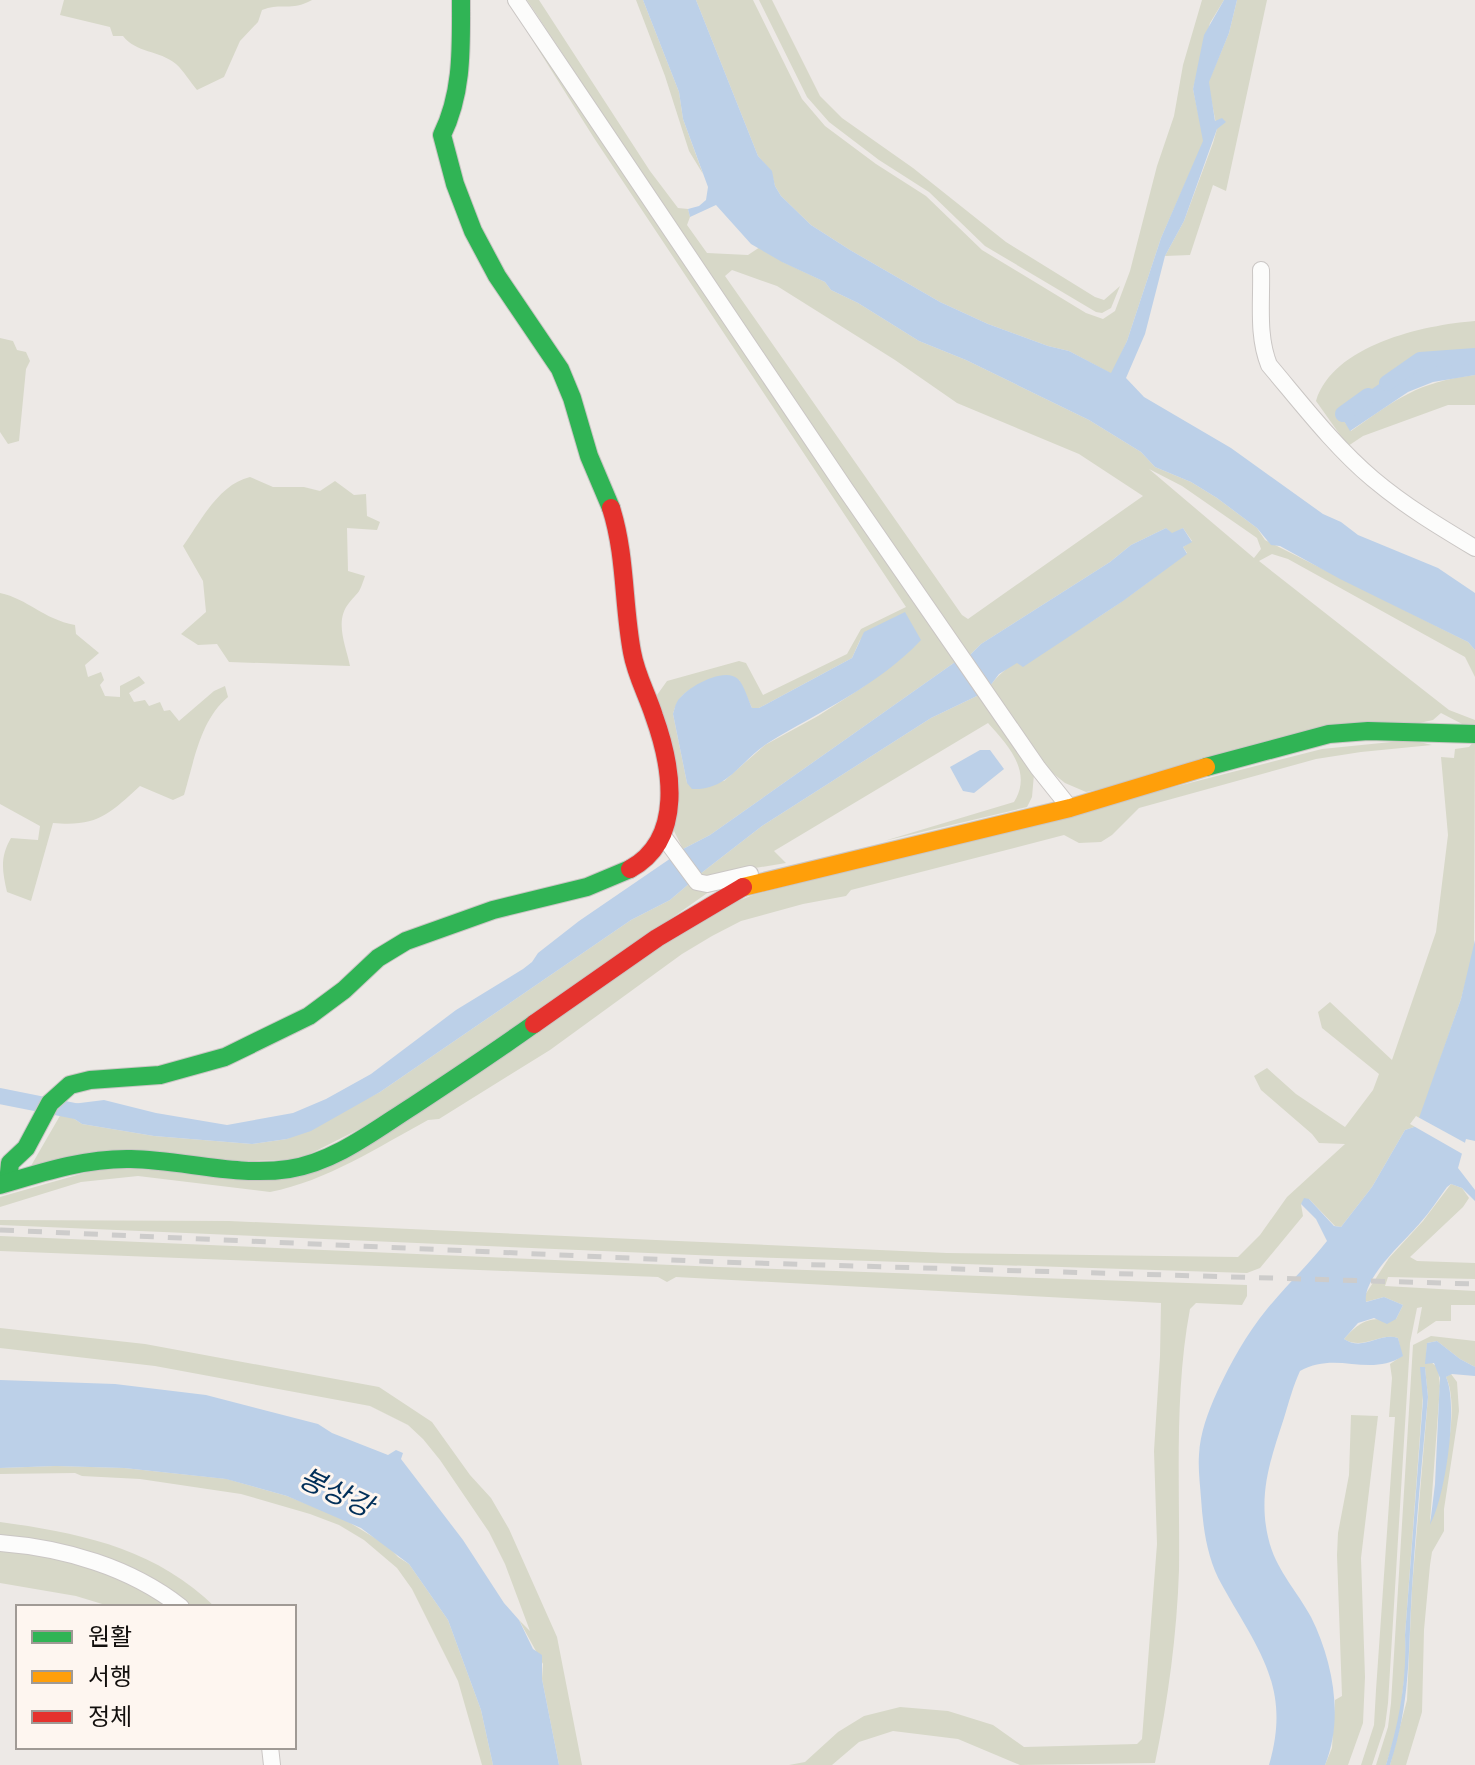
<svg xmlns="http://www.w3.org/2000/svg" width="1475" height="1765" font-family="Inter,'Noto Sans KR',sans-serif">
<rect width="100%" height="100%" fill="#ede9e6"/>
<g fill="#d7d8c8" fill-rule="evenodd">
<path d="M64,0H312C290,12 283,2 262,10L258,22L240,41L224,77L197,90C190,82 184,71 176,64C159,50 136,53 123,36H113L110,27L60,15Z"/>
<path d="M507,0H513L958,660L710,835L683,849L673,829L657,695L667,681L739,661L746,663L763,695L847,654L861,629L906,607L594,138ZM904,613L920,640L863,687L818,716L765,745L724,781L687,783L673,714C681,682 711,681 739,680L752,708H759L852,658L860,640Z"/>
<path d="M527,0H539L650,171L678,208L688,209L690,217L687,225L707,253L748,255L760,247L783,262L825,282L831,290L858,303L919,341L966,360L1089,420L1141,452L1155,467L1191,482L1217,498L1257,528L1265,540L1468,642L1475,650V677L1465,657L1288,559L1272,554L1259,561L1449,710L1475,720V727L1466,726L1441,713L1433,720L1415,724L1086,792L1065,783L1045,767L990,686C1010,658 1049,646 1079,629C1117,607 1152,579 1187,553L1183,547L1192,541L1183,528L1172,534L1166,528L1131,545L1110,562L981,644L969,656L839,470ZM732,270L777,286L895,360L957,403L1079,454L1143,496L968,619L962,615L725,276ZM1149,469L1182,486L1257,538L1261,549L1254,558Z"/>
<polygon points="636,0 643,0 679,92 683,119 703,174 689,151 665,76"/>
<polygon points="696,0 753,0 802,99 825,126 876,164 926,196 982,250 1086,313 1103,319 1115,311 1130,271 1157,166 1174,116 1183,65 1202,0 1224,0 1210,23 1193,89 1204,141 1161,238 1127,341 1112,374 1069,351 1048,346 988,324 940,302 850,250 811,225 781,196 775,186 771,171 758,156"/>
<polygon points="759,0 772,0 820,96 842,118 913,168 1006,242 1095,297 1104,300 1120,286 1111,308 1102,313 1096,312 985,246 929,192 879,160 829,122 807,97"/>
<polygon points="1237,0 1267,0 1226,191 1213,185 1190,255 1165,256 1184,221 1213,143 1217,129 1208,83 1229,33"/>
<path d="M1475,321V349C1431,356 1394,375 1358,400L1355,413L1344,421L1351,431C1397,399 1417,382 1475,375V405H1448L1363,436L1348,446L1316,401C1333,345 1423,325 1475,321Z"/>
<polygon points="0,338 13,341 17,350 26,352 30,361 26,369 19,441 8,444 0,432"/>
<path d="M250,477L273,487H304L320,491L335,481L354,495L366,494L367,516L380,522L377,530L347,528L348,571L365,576C359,594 360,590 349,603C334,621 346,646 350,666L229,662L217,644L198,645L181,634L206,612L203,581L183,546C200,522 219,484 250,477Z"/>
<path d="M0,593C28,599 43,619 75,625L76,634L99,653L85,665L88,677L101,672L104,680L100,685L105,696L120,697V686L139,676L145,683L129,693L134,702L145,700L149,706L160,702L164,711L170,710L179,721L214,691L225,686L228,697C200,720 194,762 184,795L173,800L140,786C109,814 98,827 53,823L31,901L7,892C2,870 0,857 11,838L38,840L40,826L0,804Z"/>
<path d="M981,694L1034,774L1032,797L1027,807L884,841L1014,802C1033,772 1008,745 988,723L774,851L786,863L707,876L700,874L762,826L931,718Z"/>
<path d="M1411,740L1432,745L1361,752L1316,759L1139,808L1112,835L1101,842L1079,843L1064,835L851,890L846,896L803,904L741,921L712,936L682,954L550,1050L439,1119L428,1120C378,1147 327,1181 270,1192L138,1176L81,1182L0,1207V1197L105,1167L281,1178L708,913L753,895L1322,749Z"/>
<polygon points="1475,740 1474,951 1461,999 1420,1118 1414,1127 1405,1130 1372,1187 1341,1227 1335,1226 1309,1199 1301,1204 1303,1216 1260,1268 1247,1273 719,1256 0,1225 0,1220 229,1221 947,1253 1238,1257 1260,1235 1287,1197 1345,1144 1319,1143 1312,1134 1261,1090 1254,1076 1267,1068 1296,1094 1345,1127 1373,1090 1379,1074 1322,1028 1318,1012 1330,1002 1392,1060 1436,932 1448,835 1441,757 1454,758 1455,749 1469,747"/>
<polygon points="690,883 713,889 403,1107 300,1159 28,1171 65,1107 64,1112 82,1124 154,1136 252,1144 287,1139 380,1092 631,920 670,900"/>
<path d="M1451,1184L1462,1188L1469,1198L1463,1207L1410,1257L1417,1261L1475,1263V1279L1388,1277L1385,1286L1475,1291V1305H1451V1321H1436L1417,1334L1422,1307L1417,1308L1410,1343L1388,1703L1385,1726L1372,1765H1361L1374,1725L1376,1690L1395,1417H1389L1392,1378L1390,1364L1402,1356L1398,1338C1380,1332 1363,1351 1344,1339C1362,1319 1369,1318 1396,1319L1403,1305L1384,1297L1365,1302V1295L1389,1258L1423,1221Z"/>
<path d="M0,1236L719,1267L1247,1285V1296L1242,1305L1196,1303L1190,1309C1174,1394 1180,1484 1179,1570C1177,1633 1168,1701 1155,1763L1020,1765L958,1739L893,1731L859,1742L832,1765H789L805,1762L838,1732L864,1716L900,1707L948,1711L993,1725L1024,1747L1137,1744L1142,1739L1157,1544L1154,1451L1160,1356L1161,1303L676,1277L667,1282L658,1277L0,1251Z"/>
<polygon points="0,1328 145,1344 379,1387 432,1422 470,1475 491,1498 509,1529 557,1637 582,1765 559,1765 542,1679 543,1664 519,1620 530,1631 505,1564 489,1532 440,1460 423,1439 408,1425 370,1406 155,1366 0,1348"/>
<path d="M1431,1336L1475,1341V1367L1460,1359L1437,1341L1427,1343L1426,1363L1431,1362L1438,1368L1440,1386L1430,1522C1440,1488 1462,1410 1446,1377L1451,1374L1457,1382L1459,1411L1444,1509V1531L1432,1552L1430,1565L1424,1630L1422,1712L1406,1765H1390L1407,1700L1412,1588L1428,1397L1425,1368L1405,1635L1406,1663L1399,1723L1386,1765H1376L1388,1727L1391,1703L1413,1345Z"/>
<polygon points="1351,1415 1378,1416 1361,1558 1365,1677 1363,1723 1348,1765 1325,1765 1332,1748 1335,1700 1342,1696 1337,1555 1338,1533 1349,1475"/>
<polygon points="56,1466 124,1468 227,1479 287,1496 342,1518 388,1546 398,1557 409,1564 448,1620 481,1710 493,1765 482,1765 458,1681 412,1589 397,1568 364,1540 339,1525 310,1514 241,1494 140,1479 82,1476 75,1473 0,1474 0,1468"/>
<path d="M0,1522C80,1533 155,1548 215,1607H189L158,1585L0,1539Z"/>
<path d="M0,1549C46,1555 96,1565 138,1586C149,1592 159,1600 170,1607H112L76,1596L0,1583Z"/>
</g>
<g fill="#bcd0e8">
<polygon points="643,0 696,0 758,156 772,171 775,186 781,196 811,225 850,250 940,302 988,324 1048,346 1069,351 1111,373 1127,341 1161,238 1203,141 1193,89 1204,35 1224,0 1237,0 1229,33 1209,82 1215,121 1222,118 1226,122 1217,129 1184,221 1165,256 1145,334 1126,378 1144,397 1231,448 1323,514 1341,522 1358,535 1438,568 1475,593 1475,650 1468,642 1340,579 1280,546 1271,545 1257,528 1217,498 1191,482 1155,467 1141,452 1089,420 966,360 919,341 858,303 831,290 825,282 782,262 751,244 716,205 690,217 688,209 699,206 706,200 708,187 683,119 679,92"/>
<path d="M1475,349V375L1433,382L1408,392L1350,431L1344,421L1355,413L1352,407C1378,376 1436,355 1475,349Z"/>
<polygon points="1166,528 1172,533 1183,528 1192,542 1183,547 1187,554 1123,601 1023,667 1017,663 999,674 990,686 969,656 981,644 1110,562 1131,545"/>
<path d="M905,612L921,640C878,686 820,711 768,743C741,760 728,791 692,789L687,783L673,714C674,711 675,705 677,702C685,688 724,666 738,679C744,685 748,699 752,708H759L852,658L864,632Z"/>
<polygon points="958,660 981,694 931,718 762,826 700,874 683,849 710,835"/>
<polygon points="980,750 990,750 1004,769 974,793 963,791 950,767"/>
<polygon points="674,856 690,883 670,900 631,920 380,1092 311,1131 287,1139 252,1144 154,1136 82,1124 64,1112 65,1107 69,1108 72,1104 104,1100 156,1113 227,1125 293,1113 326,1099 371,1074 456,1010 523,969 532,962 538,953 579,921"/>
<path d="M1475,940V1141L1466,1139L1458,1168L1475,1190V1201L1462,1188L1451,1184L1447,1187C1438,1199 1430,1212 1420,1223C1405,1241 1362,1278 1366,1302L1384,1297L1403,1305L1396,1319L1387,1324L1374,1318L1358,1323L1344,1339C1363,1352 1380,1332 1398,1338L1403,1356C1368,1378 1337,1350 1300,1371C1293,1386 1289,1402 1284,1418C1271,1458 1258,1493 1268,1537C1275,1569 1296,1589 1311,1617C1333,1661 1344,1719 1325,1765H1269C1292,1687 1258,1650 1222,1585C1207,1559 1203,1528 1201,1498C1200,1484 1198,1469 1199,1455C1200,1433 1208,1412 1217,1392C1231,1362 1246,1335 1267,1309C1286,1286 1308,1265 1327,1241L1316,1219L1301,1204L1304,1198L1309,1199L1334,1226L1341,1227L1372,1187L1405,1130L1414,1127L1419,1118L1461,999Z"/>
<path d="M1437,1341L1460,1359L1475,1367V1376L1452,1374L1446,1377C1459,1405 1445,1499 1430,1525L1435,1484L1440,1378L1434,1363L1425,1364L1427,1343Z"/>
<path d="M1420,1367H1425L1428,1397C1422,1461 1416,1525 1412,1588C1408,1654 1411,1701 1390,1765H1386C1399,1722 1407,1681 1405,1635L1423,1400Z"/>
<polygon points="0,1380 115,1384 206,1395 318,1424 332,1433 388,1455 396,1450 403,1453 401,1459 463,1540 504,1603 519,1620 533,1649 542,1655 542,1679 559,1765 493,1765 481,1710 448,1620 409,1564 361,1528 287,1496 226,1479 124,1468 56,1466 0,1468"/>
</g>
<polygon fill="#ede9e6" points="1416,1116 1469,1145 1466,1156 1410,1124"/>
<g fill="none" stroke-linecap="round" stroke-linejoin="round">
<g stroke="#bcd0e8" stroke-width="16">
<polyline points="1387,383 1420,360 1475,356"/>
<polyline points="1343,414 1368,396"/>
<polyline points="0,1096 85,1113"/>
</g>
<g stroke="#cac6c4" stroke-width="18">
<g id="street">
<polyline points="516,0 846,490 1038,768 1070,808"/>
<path d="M1261,270C1262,302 1257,335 1269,365C1302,404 1334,446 1373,479C1405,506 1440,527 1475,548"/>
<polyline points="663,836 697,882 707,884 750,874"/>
<path d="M0,1543C64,1548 130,1567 181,1607"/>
<polyline points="270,1747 272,1765"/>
</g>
</g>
<g stroke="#cac6c4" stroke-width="20">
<g id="fast">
<path d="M461,0C461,47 463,92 442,135L455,184L473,231L497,276L560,369L572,398L589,456L611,508"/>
<polyline points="1206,767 1329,734 1368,731 1475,734"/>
<polyline points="8,1182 10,1163 26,1148 50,1103 70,1085 90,1080 160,1075 225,1057 309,1016 344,990 378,958 406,941 493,910 587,887 630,869"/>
<path d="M0,1185C43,1172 86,1158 131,1159C183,1160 237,1177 289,1169C335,1162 375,1130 413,1106C454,1079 495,1052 534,1024"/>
</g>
</g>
<g stroke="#cac6c4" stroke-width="20">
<polyline id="slow" points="743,887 1070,808 1206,767"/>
</g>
<g stroke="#cac6c4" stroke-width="20">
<g id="jam">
<path d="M611,508C626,555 623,604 632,652C636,675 647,694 654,716C672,766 685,839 630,869"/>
<polyline points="534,1024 657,938 743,887"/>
</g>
</g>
<use href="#street" stroke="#fcfcfb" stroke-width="16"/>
<use href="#fast" stroke="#30b455" stroke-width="18"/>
<use href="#slow" stroke="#ff9f0a" stroke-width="18"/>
<use href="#jam" stroke="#e5322d" stroke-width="18"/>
<polyline stroke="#cdcccb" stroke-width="5" stroke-dasharray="14 14" stroke-linecap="butt" points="0,1230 719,1262 1475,1284"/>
</g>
<g text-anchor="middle" stroke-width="6" stroke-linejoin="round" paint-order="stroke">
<g font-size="28" font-style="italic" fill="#012f59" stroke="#fef6f0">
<text transform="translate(336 1492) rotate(25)" y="10">봉상강</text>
</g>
</g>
<rect x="16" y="1605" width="280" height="144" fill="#fef6f0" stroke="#a09a95" stroke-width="2"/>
<rect x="32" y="1631" width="40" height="12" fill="#30b455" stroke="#a09a95" stroke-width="2"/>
<text x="88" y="1645" font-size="24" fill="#120f0d">원활</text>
<rect x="32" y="1671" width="40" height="12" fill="#ff9f0a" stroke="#a09a95" stroke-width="2"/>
<text x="88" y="1685" font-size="24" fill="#120f0d">서행</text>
<rect x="32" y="1711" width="40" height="12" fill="#e5322d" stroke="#a09a95" stroke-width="2"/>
<text x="88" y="1725" font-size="24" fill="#120f0d">정체</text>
</svg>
